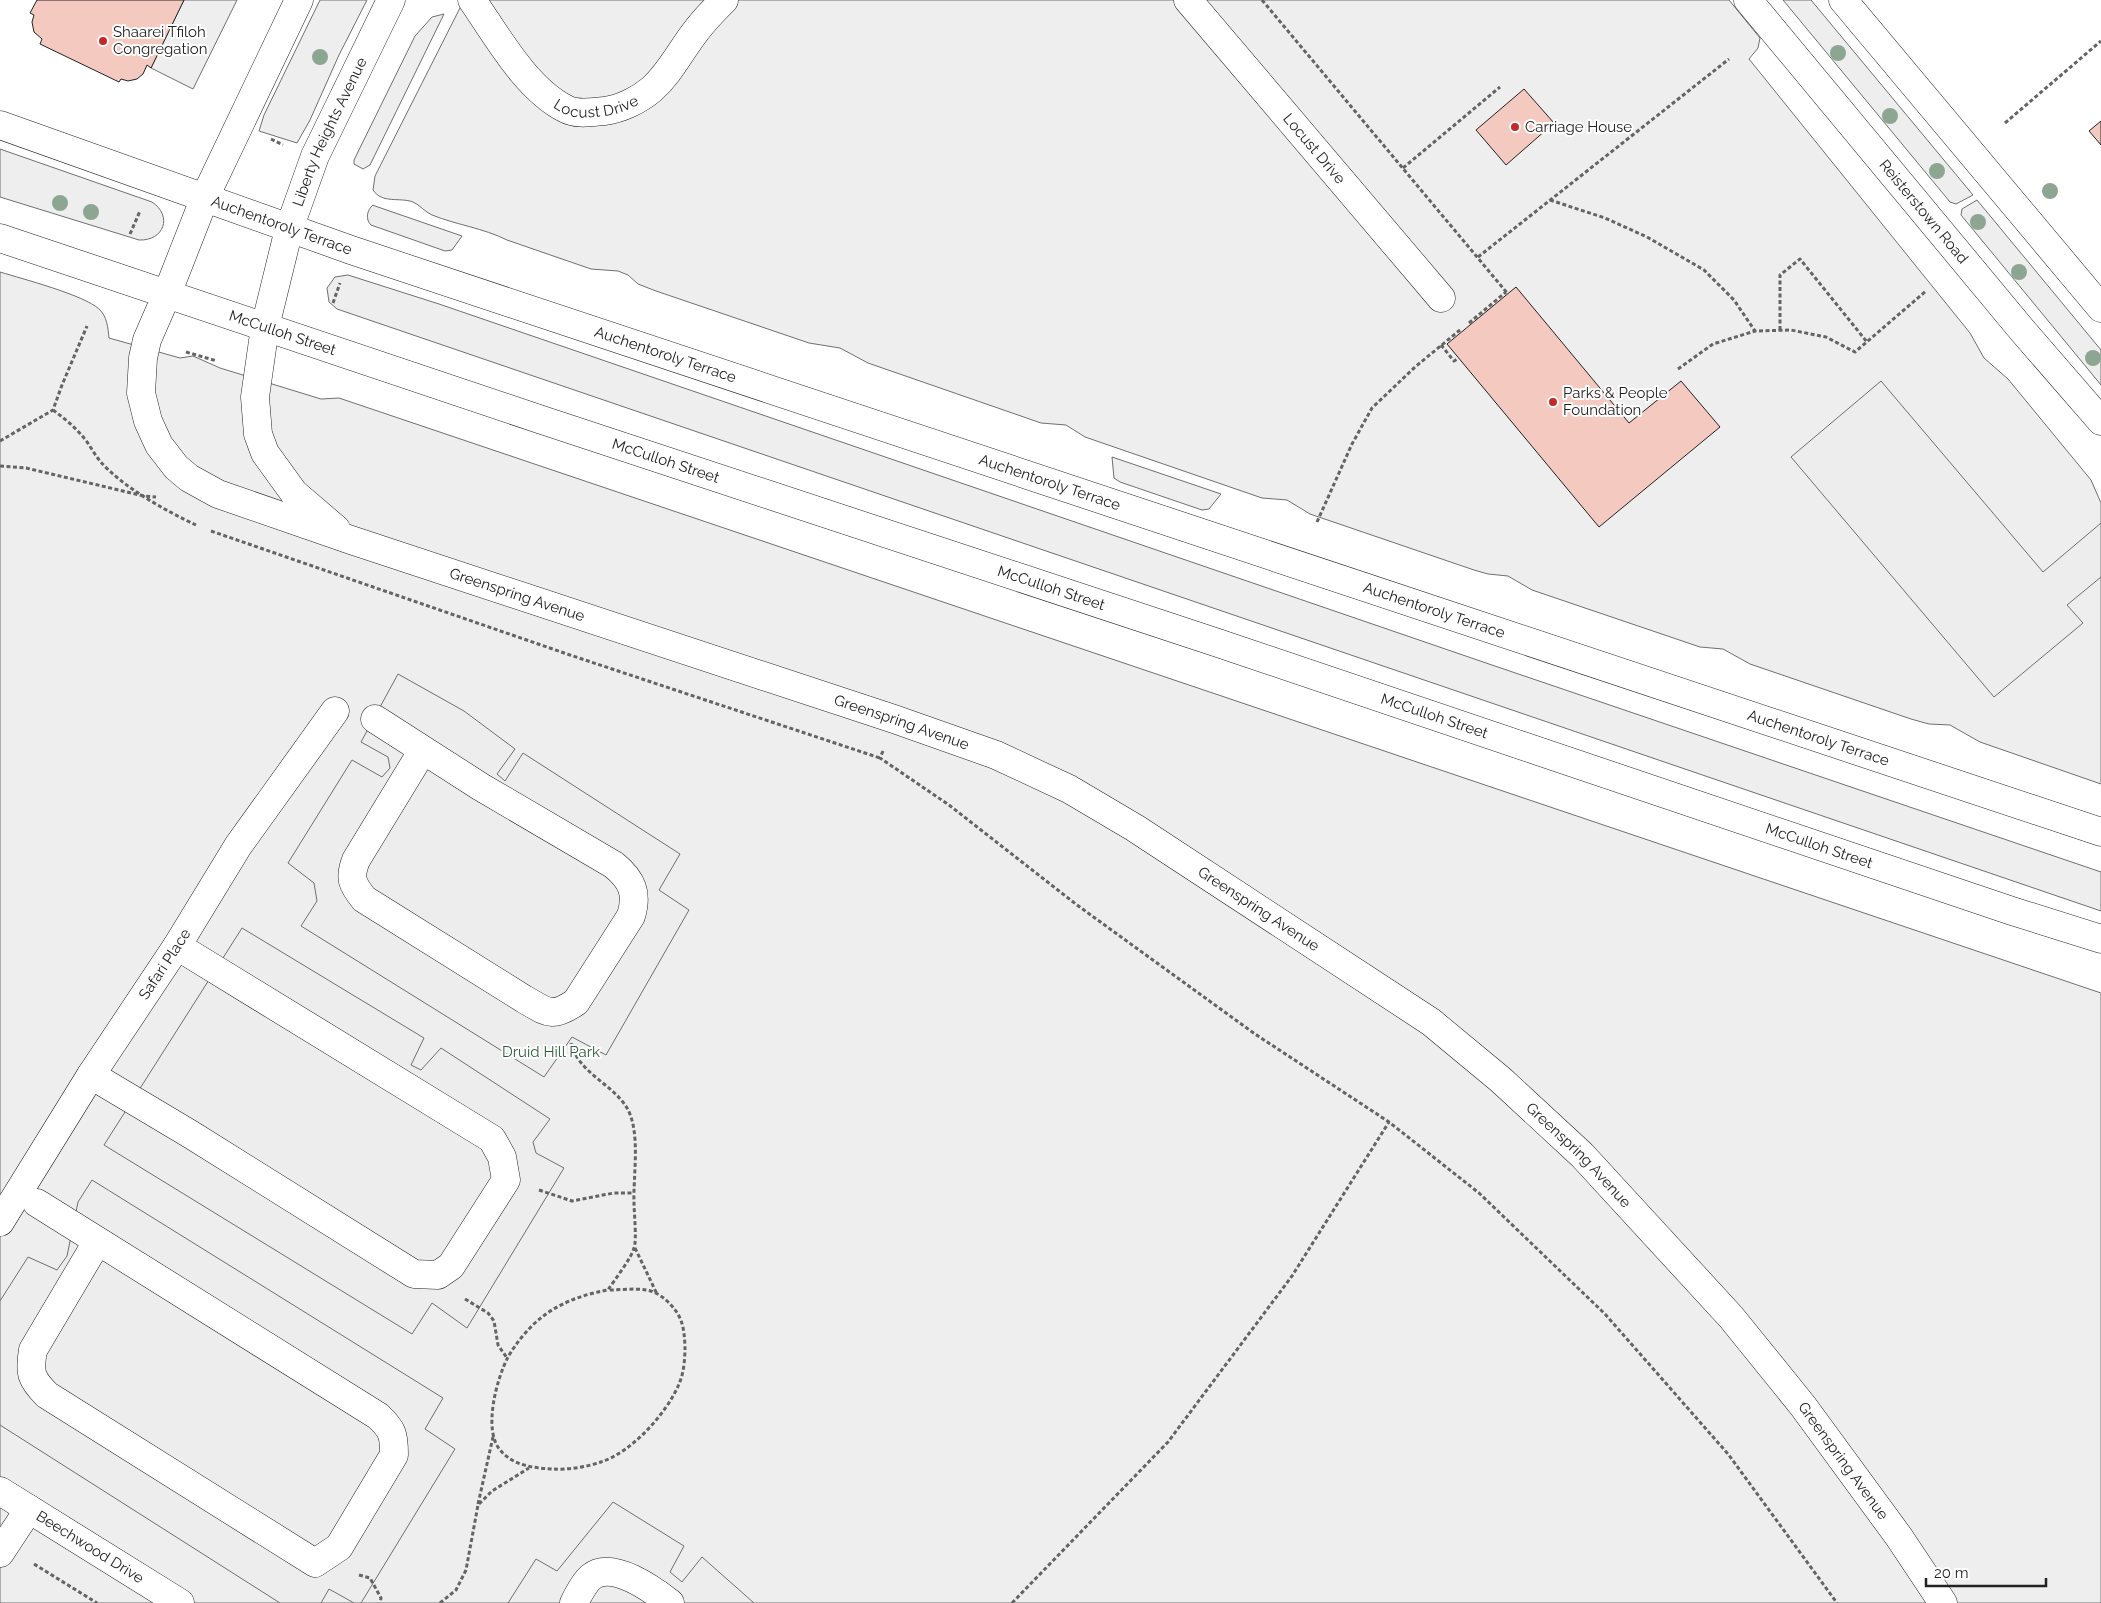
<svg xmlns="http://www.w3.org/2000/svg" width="2101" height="1603" font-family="Raleway,sans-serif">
<rect width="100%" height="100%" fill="#fff"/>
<g fill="#eee" stroke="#6f6f6f">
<polygon points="184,0 237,0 193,89 151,68"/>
<polygon points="320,0 367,0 339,55 310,120 297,143 259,131 264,115"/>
<path d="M464,0H1729L1760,38L1758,48L1749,59L1970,333L1984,358L2008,379L2091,480L2101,503V784L1980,742L1950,725L1929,724L1911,719L1750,664L1723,649L1700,647L1532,590L1508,576L1488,574L1474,570L1310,514L1287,500L1262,498L1085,437L1066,425L1041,423L868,363L840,348L809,343L656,291L638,284L628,275L618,271L591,269L507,240C483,228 457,225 432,215C425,212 420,205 413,202C400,197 382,204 373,190L375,176Z"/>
<polygon points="1783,0 1811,0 1973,195 1956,204 1950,202"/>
<polygon points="444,14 370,165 363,169 354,164 354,160 415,36 432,17"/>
<path d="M0,149L152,202C173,216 164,241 139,240L0,197Z"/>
<polygon points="1977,200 2101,350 2101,385 1961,215 1962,209"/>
<path d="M373,205L375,206L462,236L452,250L445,251L371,225C365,219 367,210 373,205Z"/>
<path d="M0,272C23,279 84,295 99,309C107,316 108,328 109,338L180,358L193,356L220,368L321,399L339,398L2101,993V1603H0Z"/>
<polygon points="348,275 439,304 1489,664 2101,872 2101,911 337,309 329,302 327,288 335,277"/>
<polygon points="1112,457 1221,494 1209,509 1202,510 1120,482 1114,478"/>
</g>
<g fill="#ededed" stroke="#6f6f6f">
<polygon points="1881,381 2043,572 2101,523 2101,577 2067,605 2083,623 1994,697 1791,457"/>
<polygon points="398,674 464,711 515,749 497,774 505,781 523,753 680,854 659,890 689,910 606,1055 572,1037 544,1077 301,926 317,901 314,883 288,863 352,760 382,777 390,768 388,757 361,742"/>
<polygon points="242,928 424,1038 411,1065 421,1070 441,1048 550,1119 533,1142 536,1153 564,1168 467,1328 432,1303 412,1334 104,1145"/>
<polygon points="92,1180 443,1398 425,1429 455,1449 361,1603 354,1603 329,1589 321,1603 280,1603 0,1425 0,1301 28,1257 57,1270 67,1256 78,1202"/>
<polygon points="613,1502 684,1546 670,1572 682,1582 702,1557 754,1603 508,1603 536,1559 557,1571"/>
</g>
<g fill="#f3c9c0" stroke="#222">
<polygon points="37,0 184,0 151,68 147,65 143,74 137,79 128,81 121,79 119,82 40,44 42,39 34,32 32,22 34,15 30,13"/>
<polygon points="1524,89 1554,123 1506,165 1476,130"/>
<polygon points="2101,121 2101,145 2089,131"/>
<polygon points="1516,287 1629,423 1681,381 1720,427 1599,527 1447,344"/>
</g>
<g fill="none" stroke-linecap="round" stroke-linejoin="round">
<g stroke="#222" stroke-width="29">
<g id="minor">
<path id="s1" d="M299,0L205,197L167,294L147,340L143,358L141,393L148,421L159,445L176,467L189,478L218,494L351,540L894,719L996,755L1069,789L1135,828L1431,1022L1501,1080L1582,1155L1731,1317L1803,1406L1899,1537L1943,1603"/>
<path id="s2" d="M472,0C497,36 526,89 566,109C577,115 592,112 604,111C621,109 639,100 652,89C670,73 681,50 696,31C704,20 714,10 724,0"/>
<path id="s3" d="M1188,0L1441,298"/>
<path id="s4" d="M336,529L294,493L265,453L258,434L255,397L265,327L289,229L315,156L391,0"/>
<path d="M375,719L481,787L614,865C632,880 638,893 631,916L576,1002C551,1019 547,1012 524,999L364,899C352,884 349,878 356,860L423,750"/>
<polyline points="91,1075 190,1134 414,1274 438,1275 451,1266 506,1180 502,1157 492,1139 177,946"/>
<path d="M37,1203L378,1416C393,1430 394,1435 394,1455L339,1547L315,1563L47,1395C31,1379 29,1373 33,1350L97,1242"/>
<path id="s5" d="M0,1222L91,1075L177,946L238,846L335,711"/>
<path id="s6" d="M0,1491L180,1603"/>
<polyline points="0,1553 29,1509"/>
<path d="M574,1603C578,1595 584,1583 591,1577C612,1560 652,1589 670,1603"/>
</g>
</g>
<g stroke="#222" stroke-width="29">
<g id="major">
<path id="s7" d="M1748,0L2022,330L2101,421"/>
<polyline points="1843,0 2101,308"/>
<path id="s8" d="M0,125L351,250L2101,832"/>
<path id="s9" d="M0,238L539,419L1218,643L2012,911L2101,939"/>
</g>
</g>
<g stroke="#646464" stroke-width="3" stroke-dasharray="4 2.5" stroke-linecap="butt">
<polyline points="1262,0 1508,294"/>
<polyline points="2005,123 2101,41"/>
<polyline points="271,139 283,145"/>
<polyline points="1403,168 1500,87"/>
<polyline points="1550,200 1605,218 1647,237 1704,270 1734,300 1755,331"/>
<polyline points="130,234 140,211"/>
<polyline points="1478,257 1729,59"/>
<polyline points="333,303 340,283"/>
<polyline points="1469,323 1506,292"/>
<polyline points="1780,330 1780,275 1800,259 1867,342"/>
<polyline points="1441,345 1454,361 1459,358"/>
<polyline points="186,352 217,361"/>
<polyline points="1678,369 1713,344 1755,331 1791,330 1826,337 1855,352 1926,291"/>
<path d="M53,410C64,418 75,427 84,438C90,445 94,454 100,461C121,486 166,511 196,525"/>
<polyline points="0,441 53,410 62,385 87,326"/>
<polyline points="0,466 26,468 144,496 156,497"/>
<polyline points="1317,522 1352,444 1372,408 1415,367 1460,330"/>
<polyline points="211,531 570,655 880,758"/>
<polyline points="883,751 880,758 949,805 1077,905 1255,1034 1389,1122 1479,1193 1605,1314 1728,1454 1837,1603"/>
<path d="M571,1043C579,1074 612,1083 627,1108C641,1132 633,1176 634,1202C634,1213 637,1240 634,1248C631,1259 615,1279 608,1290C585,1294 561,1302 542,1317C529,1327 516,1343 508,1357C497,1378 482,1431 501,1451C514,1466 534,1468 553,1469C567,1470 587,1467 601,1462C632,1452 667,1413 679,1384C684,1373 685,1358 685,1346C684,1329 683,1318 671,1305C665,1298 655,1291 646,1290C634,1288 620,1290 608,1290"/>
<polyline points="539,1190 572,1201 614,1193 634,1193"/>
<polyline points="635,1248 657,1294"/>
<polyline points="465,1299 488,1313 494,1321 498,1345 507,1358"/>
<polyline points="478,1504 493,1437"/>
<polyline points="34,1564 97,1603"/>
<polyline points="359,1575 370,1578 381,1598 380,1603"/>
<polyline points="440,1603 456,1590 466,1570 478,1505 492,1491 529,1468"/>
<polyline points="1012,1603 1168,1442 1292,1276 1389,1122"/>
</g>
<use href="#minor" stroke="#fff" stroke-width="28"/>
<use href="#major" stroke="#fff" stroke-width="28"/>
</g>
<g fill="#8da692">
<circle cx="1838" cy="53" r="8"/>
<circle cx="320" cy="57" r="8"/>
<circle cx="1890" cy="116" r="8"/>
<circle cx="1937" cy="171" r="8"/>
<circle cx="2050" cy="191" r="8"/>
<circle cx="60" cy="203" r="8"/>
<circle cx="91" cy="212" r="8"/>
<circle cx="1978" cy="222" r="8"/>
<circle cx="2019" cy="272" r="8"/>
<circle cx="2093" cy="358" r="8"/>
</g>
<g fill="#c62828" stroke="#fff" stroke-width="2">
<circle cx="103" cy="41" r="5"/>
<circle cx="1515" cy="127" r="5"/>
<circle cx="1553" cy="402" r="5"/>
</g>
<g text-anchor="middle" stroke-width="4" stroke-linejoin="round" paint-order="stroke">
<g font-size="15" fill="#222" stroke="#fff" text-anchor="start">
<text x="113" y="37">Shaarei Tfiloh<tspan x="113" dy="17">Congregation</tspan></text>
<text x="1525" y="132">Carriage House</text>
<text x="1563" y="398">Parks &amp; People<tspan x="1563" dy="17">Foundation</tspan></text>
</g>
<g font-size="15" fill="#222" stroke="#fff">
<text dy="5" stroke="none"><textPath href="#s2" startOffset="176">Locust Drive</textPath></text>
<text dy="5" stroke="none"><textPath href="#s4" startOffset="439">Liberty Heights Avenue</textPath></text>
<text dy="5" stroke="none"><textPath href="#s3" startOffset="195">Locust Drive</textPath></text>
<text dy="5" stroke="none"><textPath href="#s7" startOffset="275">Reisterstown Road</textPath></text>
<text dy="5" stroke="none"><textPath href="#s8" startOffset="299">Auchentoroly Terrace</textPath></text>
<text dy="5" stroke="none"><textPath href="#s9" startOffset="298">McCulloh Street</textPath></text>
<text dy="5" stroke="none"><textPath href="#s8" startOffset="704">Auchentoroly Terrace</textPath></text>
<text dy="5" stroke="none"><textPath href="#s9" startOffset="702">McCulloh Street</textPath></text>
<text dy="5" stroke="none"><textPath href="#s8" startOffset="1109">Auchentoroly Terrace</textPath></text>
<text dy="5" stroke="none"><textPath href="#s9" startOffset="1108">McCulloh Street</textPath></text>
<text dy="5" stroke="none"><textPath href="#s1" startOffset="875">Greenspring Avenue</textPath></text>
<text dy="5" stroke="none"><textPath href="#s8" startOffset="1514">Auchentoroly Terrace</textPath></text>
<text dy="5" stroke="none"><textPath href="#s9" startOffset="1512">McCulloh Street</textPath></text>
<text dy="5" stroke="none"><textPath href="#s1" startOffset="1280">Greenspring Avenue</textPath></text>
<text dy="5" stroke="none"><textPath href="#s8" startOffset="1919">Auchentoroly Terrace</textPath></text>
<text dy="5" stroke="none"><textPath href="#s9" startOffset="1918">McCulloh Street</textPath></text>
<text dy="5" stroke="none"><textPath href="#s1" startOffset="1685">Greenspring Avenue</textPath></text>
<text dy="5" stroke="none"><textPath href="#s5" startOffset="306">Safari Place</textPath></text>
<text dy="5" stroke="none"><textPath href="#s1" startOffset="2090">Greenspring Avenue</textPath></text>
<text dy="5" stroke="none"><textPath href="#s1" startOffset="2495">Greenspring Avenue</textPath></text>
<text dy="5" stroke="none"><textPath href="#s6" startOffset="106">Beechwood Drive</textPath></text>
</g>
<g font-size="15" fill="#2f5e38" stroke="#fff">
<text x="551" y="1057">Druid Hill Park</text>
</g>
</g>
<path d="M1926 1578v8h120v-8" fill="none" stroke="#222222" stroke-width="2.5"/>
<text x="1934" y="1578" font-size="15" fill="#222222" stroke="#ffffff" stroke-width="4" paint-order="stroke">20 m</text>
</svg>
